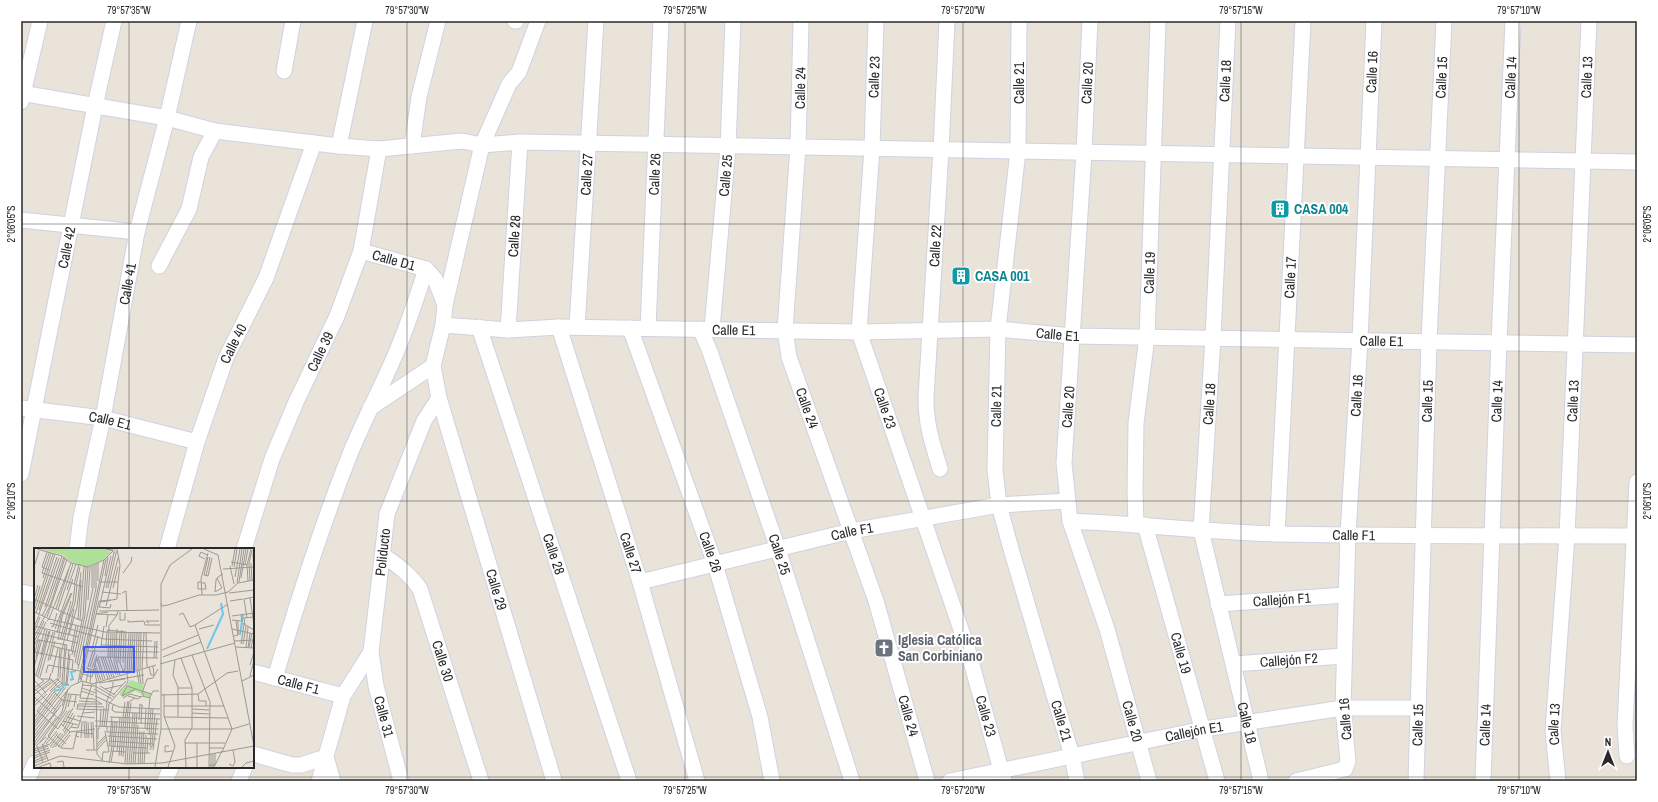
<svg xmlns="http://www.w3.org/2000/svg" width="1658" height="802" font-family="'Archivo Narrow',sans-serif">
<rect width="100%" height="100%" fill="#eae3d9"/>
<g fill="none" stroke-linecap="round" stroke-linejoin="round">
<g stroke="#cfd2e1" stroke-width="17">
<g id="minor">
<polyline points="515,21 516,21"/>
<path id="s1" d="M801,21L798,147L785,330L789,357L876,601L927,781"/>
<path id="s2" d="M876,21L872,148L859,332L967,647L1004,781"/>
<path id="s3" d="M1019,21L1018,151L998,329L995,470L999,505L1011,549L1072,756L1077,781"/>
<path id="s4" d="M1090,21L1084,152L1064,463L1070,521L1107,629L1149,781"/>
<path id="s5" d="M1228,21L1213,338L1201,530L1261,781"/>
<polyline points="284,71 293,21"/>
<polyline points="21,93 167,118 215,131 339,146 379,149 462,141 482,145 520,142 1637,162"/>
<polyline points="21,102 40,21"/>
<polyline points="339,146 365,21"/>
<polyline points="412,146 419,97 438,21"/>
<polyline points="21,220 137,232"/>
<path id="s6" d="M361,251L426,269L435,279L445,305L443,325L508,330L559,327L859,332L998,329L1073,336L1637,345"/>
<polyline points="159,266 189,209 201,157 215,131"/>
<polyline points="445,305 482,145 509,84 519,72 538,21"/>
<path id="s7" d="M479,327L629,781"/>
<path id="s8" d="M559,327L640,582L697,781"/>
<path id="s9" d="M577,327L596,21"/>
<path id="s10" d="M630,328L715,564L760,717L772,781"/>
<path id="s11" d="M648,328L661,21"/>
<path id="s12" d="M700,329L709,349L778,549L852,781"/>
<path id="s13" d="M712,329L728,147L733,21"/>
<path id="s14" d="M508,330L520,142"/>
<path id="s15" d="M439,398L554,781"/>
<path id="s16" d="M21,408L103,418L197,442"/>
<polyline points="370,408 433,366"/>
<path id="s17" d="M940,469C932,442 926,426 926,397L941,150L947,21"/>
<path id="s18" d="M21,474L95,106L114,21"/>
<path id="s19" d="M1070,521C1140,524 1209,532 1278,534C1398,536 1517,536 1637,536"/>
<path id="s20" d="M1136,524L1135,492L1136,423L1147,337L1158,21"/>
<path id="s21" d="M1145,525L1217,781"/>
<path id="s22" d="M1277,534L1303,21"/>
<path id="s23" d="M77,549L81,517L103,418L137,232L167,118L189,21"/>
<path id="s24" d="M167,549L197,442L226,358L266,278L314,143"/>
<path id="s25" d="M244,549L272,459L296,402L337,316L361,251L379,149"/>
<path id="s26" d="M383,555C397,565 410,574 420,589L481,781"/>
<path id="s27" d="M640,582L851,531L999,505L1067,501"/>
<polyline points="21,592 35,595"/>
<path id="s28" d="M1218,604L1346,595"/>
<path id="s29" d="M371,652L376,686L401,781"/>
<path id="s30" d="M1233,664L1344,656"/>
<path id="s31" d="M253,672L343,696"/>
<path d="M275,678C297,603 321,527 350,454C363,422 379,392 393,360C406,331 416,300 426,269"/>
<polyline points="253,754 292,765 301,765 326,757 333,781"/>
<polyline points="1627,756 1625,726 1637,482"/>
<polyline points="27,781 35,763"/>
<polyline points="165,781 171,767"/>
<polyline points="239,781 245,767"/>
<path id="s32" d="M319,781L343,696L371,652L387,514L424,421L439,398L433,366L443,325"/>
<path id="s33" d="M950,781L1204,729L1343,708H1418"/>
<path id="s34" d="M1296,781L1345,769L1348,761L1343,708L1348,534L1360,340L1374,21"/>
<path id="s35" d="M1416,781L1429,341L1444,21"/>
<path id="s36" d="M1483,781L1499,342L1513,21"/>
<path id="s37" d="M1558,781L1553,731L1567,536L1589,21"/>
</g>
</g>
<use href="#minor" stroke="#fff" stroke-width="15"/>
</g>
<path fill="none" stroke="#282828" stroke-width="1" stroke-opacity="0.45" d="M129,21V549M407,21V781M685,21V781M963,21V781M1241,21V781M1519,21V781M21,224H1637M21,501H1637M129,767V781M21,777H1637"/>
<defs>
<g id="building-square" transform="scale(1)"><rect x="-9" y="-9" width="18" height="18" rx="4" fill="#0f9aa8" stroke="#fff"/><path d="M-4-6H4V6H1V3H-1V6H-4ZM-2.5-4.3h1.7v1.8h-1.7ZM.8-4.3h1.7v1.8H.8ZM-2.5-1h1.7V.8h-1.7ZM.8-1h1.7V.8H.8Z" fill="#fff"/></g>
<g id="church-square" transform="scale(1)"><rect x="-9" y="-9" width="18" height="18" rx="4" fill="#6b7280" stroke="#fff"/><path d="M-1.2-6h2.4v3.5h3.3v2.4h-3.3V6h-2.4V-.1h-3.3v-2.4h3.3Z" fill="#fff"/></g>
</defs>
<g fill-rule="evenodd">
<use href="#building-square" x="1280" y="209"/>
<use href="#building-square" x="961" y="276"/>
<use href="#church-square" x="884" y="648"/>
</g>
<g text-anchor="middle" stroke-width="4" stroke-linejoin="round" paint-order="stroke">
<g font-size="14" fill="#282828" stroke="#fff">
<text dy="5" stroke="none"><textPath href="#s34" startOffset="749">Calle 16</textPath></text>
<text transform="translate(874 77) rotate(-88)" y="5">Calle 23</text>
<text dy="5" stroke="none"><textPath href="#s35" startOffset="704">Calle 15</textPath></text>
<text dy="5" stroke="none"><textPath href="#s36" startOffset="704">Calle 14</textPath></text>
<text dy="5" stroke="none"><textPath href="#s37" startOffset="705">Calle 13</textPath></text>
<text transform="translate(1225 81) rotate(-87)" y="5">Calle 18</text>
<text transform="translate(1019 83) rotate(-90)" y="5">Calle 21</text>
<text transform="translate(1087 83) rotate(-87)" y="5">Calle 20</text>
<text transform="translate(800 88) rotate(-89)" y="5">Calle 24</text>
<text dy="5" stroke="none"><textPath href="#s9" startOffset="153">Calle 27</textPath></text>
<text dy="5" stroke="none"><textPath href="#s11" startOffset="154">Calle 26</textPath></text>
<text dy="5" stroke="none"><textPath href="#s13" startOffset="154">Calle 25</textPath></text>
<text dy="5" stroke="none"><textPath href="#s14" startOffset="94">Calle 28</textPath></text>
<text dy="5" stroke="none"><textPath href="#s17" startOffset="225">Calle 22</textPath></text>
<text dy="5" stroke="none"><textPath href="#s18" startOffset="231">Calle 42</textPath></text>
<text dy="5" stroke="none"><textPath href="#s6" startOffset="34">Calle D1</textPath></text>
<text dy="5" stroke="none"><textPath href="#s20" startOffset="252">Calle 19</textPath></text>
<text dy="5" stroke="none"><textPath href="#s22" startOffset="257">Calle 17</textPath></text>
<text dy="5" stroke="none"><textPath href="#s23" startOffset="270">Calle 41</textPath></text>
<text dy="5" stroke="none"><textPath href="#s6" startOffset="420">Calle E1</textPath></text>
<text dy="5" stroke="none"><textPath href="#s6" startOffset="744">Calle E1</textPath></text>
<text dy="5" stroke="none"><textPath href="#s6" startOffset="1068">Calle E1</textPath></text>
<text dy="5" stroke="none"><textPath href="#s24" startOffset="216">Calle 40</textPath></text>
<text dy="5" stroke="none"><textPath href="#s25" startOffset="212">Calle 39</textPath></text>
<text dy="5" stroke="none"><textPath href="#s34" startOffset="425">Calle 16</textPath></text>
<text dy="5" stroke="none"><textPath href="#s35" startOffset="380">Calle 15</textPath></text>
<text dy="5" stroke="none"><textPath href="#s36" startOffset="380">Calle 14</textPath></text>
<text dy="5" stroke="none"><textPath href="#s37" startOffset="381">Calle 13</textPath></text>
<text transform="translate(1209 404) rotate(-86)" y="5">Calle 18</text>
<text transform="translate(996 406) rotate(-89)" y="5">Calle 21</text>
<text transform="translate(1068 407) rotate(-86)" y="5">Calle 20</text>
<text dy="5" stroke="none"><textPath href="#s1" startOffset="391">Calle 24</textPath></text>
<text dy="5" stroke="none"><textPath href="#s2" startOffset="392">Calle 23</textPath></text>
<text dy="5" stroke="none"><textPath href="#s16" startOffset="90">Calle E1</textPath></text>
<text dy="5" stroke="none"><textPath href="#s27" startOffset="218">Calle F1</textPath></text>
<text dy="5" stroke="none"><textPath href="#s19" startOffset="284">Calle F1</textPath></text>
<text dy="5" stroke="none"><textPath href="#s32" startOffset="241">Poliducto</textPath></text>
<text dy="5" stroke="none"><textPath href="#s10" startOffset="238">Calle 26</textPath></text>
<text dy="5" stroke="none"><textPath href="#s8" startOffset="237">Calle 27</textPath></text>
<text dy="5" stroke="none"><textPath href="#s7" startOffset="239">Calle 28</textPath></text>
<text dy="5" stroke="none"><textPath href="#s12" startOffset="239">Calle 25</textPath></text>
<text dy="5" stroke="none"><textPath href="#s15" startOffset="200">Calle 29</textPath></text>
<text dy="5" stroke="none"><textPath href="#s28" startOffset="64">Callejón F1</textPath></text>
<text dy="5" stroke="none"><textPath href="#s21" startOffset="133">Calle 19</textPath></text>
<text dy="5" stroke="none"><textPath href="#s30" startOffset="56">Callejón F2</textPath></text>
<text dy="5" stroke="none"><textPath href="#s26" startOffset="126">Calle 30</textPath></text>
<text dy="5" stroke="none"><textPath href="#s31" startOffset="47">Calle F1</textPath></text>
<text dy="5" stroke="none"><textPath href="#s1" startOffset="715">Calle 24</textPath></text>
<text dy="5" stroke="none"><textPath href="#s2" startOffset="716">Calle 23</textPath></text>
<text dy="5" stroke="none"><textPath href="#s29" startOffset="66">Calle 31</textPath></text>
<text transform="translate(1345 719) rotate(-94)" y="5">Calle 16</text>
<text dy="5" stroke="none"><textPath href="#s3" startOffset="710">Calle 21</textPath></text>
<text dy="5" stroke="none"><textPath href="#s4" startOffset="711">Calle 20</textPath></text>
<text dy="5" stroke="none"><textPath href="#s5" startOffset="708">Calle 18</textPath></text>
<text dy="5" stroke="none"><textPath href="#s35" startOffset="56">Calle 15</textPath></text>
<text dy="5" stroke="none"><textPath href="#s36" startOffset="56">Calle 14</textPath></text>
<text dy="5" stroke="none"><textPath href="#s37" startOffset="57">Calle 13</textPath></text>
<text dy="5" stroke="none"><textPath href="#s33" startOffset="249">Callejón E1</textPath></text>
</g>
<g font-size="14" font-weight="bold" fill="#0d838f" stroke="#fff" text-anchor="start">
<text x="1294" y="214">CASA 004</text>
<text x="975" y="281">CASA 001</text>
</g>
<g font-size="14" font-weight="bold" fill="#5b616d" stroke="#fff" text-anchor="start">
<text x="898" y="645">Iglesia Católica<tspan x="898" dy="16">San Corbiniano</tspan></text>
</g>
</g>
<g transform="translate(34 548)">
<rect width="220" height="220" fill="#eae3d9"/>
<path d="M6,1H71L77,4L69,12L53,19L37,14L29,7ZM97,132L110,137L108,142L117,146L116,150L101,143L89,149L85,146Z" fill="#aee097"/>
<path fill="none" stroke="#6ec7eb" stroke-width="2" d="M206,87L209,67M173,101L189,66L187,55M36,132L39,131L37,124L42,123M20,143L28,141L30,137H35"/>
<path fill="none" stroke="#9c9892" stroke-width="1" d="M3,1L28,8L37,15L54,19L70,12L81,1M170,1L184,7M79,3L72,1L79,2M13,4L8,19L15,22M15,5L8,25L49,39M219,5L220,29M184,7L220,198M174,9L170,27L174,28L178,10M171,11L165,8L167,4L173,7M197,14L213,17L214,33M64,15V33M217,15L218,32M1,16L5,3M211,17L214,1M213,17L217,1M196,18L200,36M198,18L201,1M200,19L203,1M189,21L220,19M89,25L97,14L98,9M71,28L74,9M172,28L176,9M201,29L206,1M9,30L17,5M183,30L188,40L181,44L182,32L184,29L189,26M207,30L212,1M216,32L215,15L218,2M66,34H84L86,17L83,1M167,34H164V41H172L171,35H168M205,34L210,1M203,35L208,1M4,37L0,51L48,73M40,37L45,16M42,37L46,19M58,40V18M60,40V17M72,40L80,4H83M74,40L82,5M79,40L84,19M33,42L42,16M68,44L87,46M194,44L204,35L220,32M88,45L92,43L93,63M195,45L220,42M168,47L167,31L174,5M216,50L220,77M54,52L56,19M196,53L209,51M67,54L83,51L84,34M127,55L128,58L134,57L165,47H182L194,44M0,58L6,38M72,58L84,10M11,59L28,8M66,59L76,60L77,56M65,60L77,8M22,61L35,21M5,62L23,9M24,62L39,16M65,63L125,62M0,64L5,66L25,10M0,64L19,6M86,64V72H91V65M2,65L21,6M5,66L15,71L37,15M62,66L74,64M63,66L83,67L84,63M145,67L149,65L156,79L161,77M8,68L14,56L30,9M198,68L220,65M13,69L33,11M213,70L210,51L220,49M44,72L47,32M46,72L50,18M94,72V74L110,73L111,77H126M198,72L208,73L207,67M13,73L15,71L71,84L126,85M204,73V87M16,75L70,91L118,93M115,75L112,73H125M209,75L211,77L210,70L219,69M0,78L45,89M17,78L19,79L23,65M0,79L5,67M72,79L74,67M74,79L83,67M75,79L74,109L80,129M21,81L39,31M83,81L82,113L86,127M165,81L180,77M198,81L220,86M73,82L92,84M88,82L86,115L90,124M0,84L44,95M112,84L113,119M0,85L6,69M23,85L27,68L37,45M77,85L76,109L82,127M81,85L80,114L84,127M35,87L43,59L47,24M200,88L204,87L202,73M0,89L16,58L31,10M24,92L28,69L38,45M26,92L37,53M28,92L39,54L41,37M33,93L40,61M200,93L220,92M0,94L10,73M207,96L210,76L220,82M209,96L212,78M67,97L124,99M72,97L73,83M0,98L12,74M18,98L42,104M67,98L70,78M202,99L220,100M212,99L214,79M215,99L218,85M214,100L216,85M217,100L220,87M58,101L64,77M128,102L164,87M37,103L42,77M54,103L125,104M0,104L39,112L38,122M60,104L64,88M7,107L13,82M38,107L44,78M158,107L171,141M0,108L4,92L33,97L31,110M2,109L6,91M40,109L49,68L52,19M64,109L124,110M64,109L71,131M67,109L74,131M69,109L76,130M71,109L78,129M78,109L79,85M129,109L167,94M120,110L121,93M122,110L123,93M147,110L158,140V180L151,192L152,219M63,111L69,132M16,112L21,93M141,112L139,127L144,139V169M14,113L21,83M41,115L51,67L54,19M84,115L86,84M89,115L90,84M61,116L67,132M126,116L201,95M45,117L43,116L59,40M216,117L220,104M0,119L11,81M54,119L59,103M56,119L61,104M115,119L117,127H120L119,118M52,120L60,122L63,134M58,120L63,107M61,120L65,133M44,121L62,40V16M106,121L107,84M108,121L110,84M99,122L101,84M102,122L103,84M104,122L105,84M105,122L107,136M108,122L109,136M88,123L91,122L92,84M103,123L105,135M95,124L97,84M97,124L99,84M12,125L14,117L46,123M18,125L24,100M93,125L95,84M0,126L10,133L0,140L23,163M49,126L58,129L63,109M2,127L15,83M4,128L16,83M216,128L220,112M6,129L19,84M24,129L26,100M7,131H17L25,140L29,136L23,131M113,131L119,130L124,121M0,132L12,145M46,132L72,11M47,133L65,53L77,52M75,133L110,127M208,133L220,127M30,134L31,111M49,134L46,150L60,151L68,156M52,134L55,121M62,134L63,206L68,212M28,135L31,97M32,135H28L19,142L3,163L24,181L36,162M44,135L70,12M56,135L57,122M65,135L91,131M32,136L35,101M33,137L36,106M48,137L61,138L80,149M66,138L81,147M48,140L62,145M144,140H158M60,141L78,151M71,141L88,137M101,141L88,148L93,138L117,146M171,141L176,154L175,219M8,142L24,130M0,143L15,132L17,125M16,143L26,133M47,143L60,147M34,146L46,147M80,146L92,133M130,146V168L141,198L134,219M164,146L165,153H172V158M0,147L18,132M127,147L164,146L193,125L204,123M61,148L85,159L126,161M94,148L104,151L108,148L116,150M110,148L108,145L113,131M0,149L25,171M89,150L96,146L107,149M45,153L62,154M0,155L26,130L27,106L35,71L41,55L43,37M72,155L79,138V134M79,157L78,162L81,164L126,166M0,158L13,146M28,158L32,144M43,158L70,159M130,158H190M34,159L37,147M40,159L42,147M43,161L44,156H68M43,161L74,162M158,161L175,162M49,165L61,164M158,165L175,166M18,166L28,152M43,168L61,170M33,169L46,173M76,169L126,171M78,169L75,198L113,200M130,169L194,170M0,170L20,144L28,152L43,154M89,170L91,154M91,170L94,153M93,170L95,154L101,150M95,170L97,155M105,172L106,156L109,158M29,173L44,177M50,173L51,190M52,173L53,190M61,173L125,176M0,174L22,145M54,174L55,190M57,174L58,190M59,174L60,202M27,176L36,184L61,181M107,176L108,157M0,177L27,142M29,178L39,160M61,178L125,181M66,178L67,162M37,179L44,180L58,136M68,179L70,160M70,179L73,155M72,179L75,156L94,134L93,126M73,179V184L124,186M0,180L32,139M111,180L112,161M127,181H198L215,176M29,183L39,165M71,183L75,204M113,183L116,149L119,143H125M0,184L37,138L48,133L58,136L122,117M30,185L41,167M22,187L32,196M115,187L117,161M0,188L13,171M74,188L123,191M45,189L42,188L43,184L59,186M47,190L48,173M0,191L23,162M64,191V180H66M75,193L119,196L116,202M6,194L28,164L34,141M0,195L27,157M151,195H191M8,196L14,212M12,196L23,183M63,196L72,187M118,196L121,166M9,197L33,163M0,198L22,170M2,198L12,189M3,198L9,214M77,198L79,173M79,198L81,173M81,198L83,173M135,198H131V204L139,203M16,199L27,185M21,199L39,176M24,199L36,184M27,199L36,187M63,199L72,189M116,199L119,161M18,200L29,186M27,200L14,188L31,162L35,146M27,200L39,201L43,183M175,200H189M0,201L16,196L24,185M52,202H63L72,192M119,202L123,171M0,203L14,198M77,203L92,204M83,203L86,169M188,204L198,181L161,77L194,56M0,205L15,200M99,205H116M113,205L114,190M179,206V219M0,208L16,202M85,208L88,170M87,208L90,170M89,209L92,170M0,210L16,204M0,213L12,208M68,213L69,204H75M23,214L29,213L30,219M77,214L80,198M0,215L13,210M75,215L78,198M91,215L94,170M108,215L110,183M93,216L96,170M95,216L99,165M97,216L101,165M99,216L103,165M101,216L104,177M104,216L106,183M106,216L108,184M110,216L112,187M195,216L199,218L201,214L199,202M175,217H181V205M0,218L26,208L93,216L128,215L220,198M5,219L16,215L17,219M121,219L127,181V36L136,17L158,1M163,219V195M177,219V206M180,219L188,203M208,219L212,215L220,213"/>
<path fill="#3c5af5" fill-opacity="0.15" stroke="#3c5af5" stroke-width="2" d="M50,99H100V124H50Z"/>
<rect width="220" height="220" fill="none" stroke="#282828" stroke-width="2"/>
</g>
<rect width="1658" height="802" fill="none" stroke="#ffffff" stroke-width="44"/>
<g transform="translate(1608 752)" stroke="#ffffff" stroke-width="3" paint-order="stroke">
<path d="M0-3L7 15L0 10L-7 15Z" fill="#282828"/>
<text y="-6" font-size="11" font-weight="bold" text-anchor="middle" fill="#282828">N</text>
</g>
<rect x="22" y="22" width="1614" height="758" fill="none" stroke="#282828" stroke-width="1.5"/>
<g font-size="10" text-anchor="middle" fill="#282828">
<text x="129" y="14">79°57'35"W</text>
<text x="407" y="14">79°57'30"W</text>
<text x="685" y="14">79°57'25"W</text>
<text x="963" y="14">79°57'20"W</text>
<text x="1241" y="14">79°57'15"W</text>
<text x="1519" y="14">79°57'10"W</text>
<text transform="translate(11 224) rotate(-90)" y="4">2°06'05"S</text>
<text transform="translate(1647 224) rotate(-90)" y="4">2°06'05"S</text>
<text transform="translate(11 501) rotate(-90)" y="4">2°06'10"S</text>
<text transform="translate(1647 501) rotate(-90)" y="4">2°06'10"S</text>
<text x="129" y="794">79°57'35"W</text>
<text x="407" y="794">79°57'30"W</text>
<text x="685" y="794">79°57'25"W</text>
<text x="963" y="794">79°57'20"W</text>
<text x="1241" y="794">79°57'15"W</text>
<text x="1519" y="794">79°57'10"W</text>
</g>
</svg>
